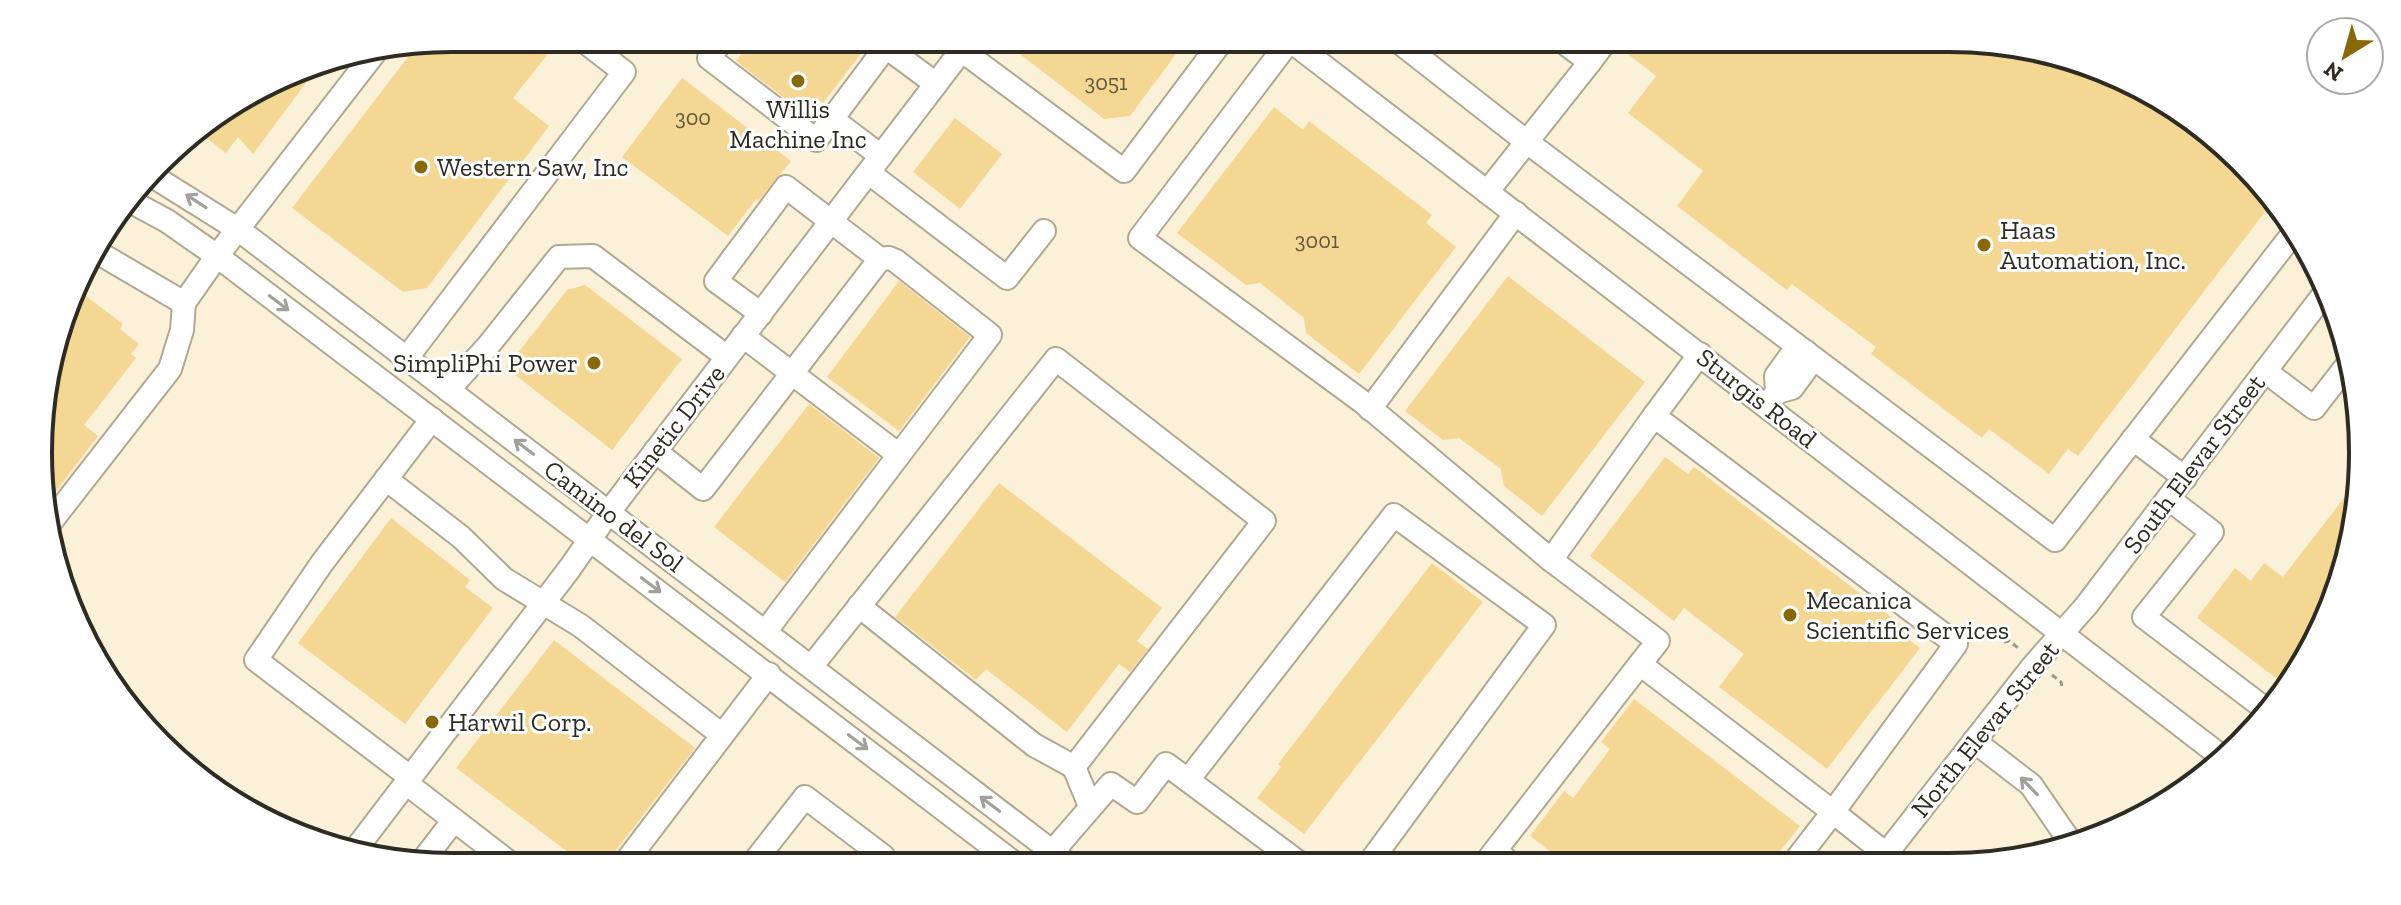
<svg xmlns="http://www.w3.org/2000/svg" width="2401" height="905" font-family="'Zilla Slab',serif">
<rect width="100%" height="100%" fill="#fbf1d9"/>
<g fill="#f4d793">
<polygon points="452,38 545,38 555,45 513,98 549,126 427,288 403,292 292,208 418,44"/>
<polygon points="754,38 873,38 823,103 816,98 807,109 795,100 792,104 736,61"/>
<polygon points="1020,38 1188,38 1130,116 1104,119 1012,48"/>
<polygon points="1625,38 1948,38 2056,52 2201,124 2271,204 2078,456 2068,449 2049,474 1989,429 1982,438 1871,354 1876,347 1792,284 1787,290 1677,206 1703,171 1628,113 1656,76 1619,47"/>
<polygon points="319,60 323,60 253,154 238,137 226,153 197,131"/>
<polygon points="682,78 791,161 758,201 756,199 728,236 622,157"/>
<polygon points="1274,107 1303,130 1309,121 1432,215 1426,223 1456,247 1359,374 1306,333 1304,318 1260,283 1246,285 1177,233"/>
<polygon points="955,118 1002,154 960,209 913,172"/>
<polygon points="1508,276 1645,382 1542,516 1504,486 1501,469 1459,438 1443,440 1405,411"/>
<polygon points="899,281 970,337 899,431 827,377"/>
<polygon points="585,285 682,359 612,450 506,368 567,290"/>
<polygon points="78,290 123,324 120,329 139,344 131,354 136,358 84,425 98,436 45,506 42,398"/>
<polygon points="809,404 879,458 785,582 714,527"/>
<polygon points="1665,457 1688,474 1694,467 1908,630 1904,636 1920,648 1827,769 1719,687 1744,654 1684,608 1674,621 1590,556"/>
<polygon points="999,483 1162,608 1137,641 1148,649 1130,672 1119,664 1067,732 986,669 976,680 895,617"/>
<polygon points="2354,485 2349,560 2293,682 2289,688 2197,618 2235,568 2251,581 2264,563 2283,577"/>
<polygon points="391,518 470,580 465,587 493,608 405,724 298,643"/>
<polygon points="1432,563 1483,602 1304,834 1257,798 1281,767 1278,764"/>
<polygon points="554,640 695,748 603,867 588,867 456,768"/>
<polygon points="1634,699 1800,826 1770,864 1567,864 1530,836 1564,791 1573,798 1610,749 1601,742"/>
</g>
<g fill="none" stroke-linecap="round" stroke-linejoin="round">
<g stroke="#b1a891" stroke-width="26">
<g id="minor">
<polyline points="724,38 709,58 816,140 832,119 881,156"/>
<polyline points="945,38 1124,171 1224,38"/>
<polyline points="1287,38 2226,760"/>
<polyline points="1394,38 1527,142 2055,540 2295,231"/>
<polyline points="1290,40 1140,238 1364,403 1551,560 1654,416 1956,644 1833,812 1886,854"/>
<polyline points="1590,62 1608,38"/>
<polyline points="832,119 886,47 936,84"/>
<polyline points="869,173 1007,278 1044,231"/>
<polyline points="151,175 239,230 1071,866"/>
<polyline points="1487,192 1590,62 1558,38"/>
<polyline points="130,201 167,221 217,256 1018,866"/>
<polyline points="92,249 184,303 217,256 376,51"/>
<polyline points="880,259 889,258 896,261 990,335 899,455"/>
<polyline points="743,336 899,455 765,632"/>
<polyline points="406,359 624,72 580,38"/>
<polyline points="2265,371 2314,408 2348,364"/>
<polyline points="448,390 488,346 559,257 593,256 727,357"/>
<polyline points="1767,406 1777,392 1792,388 1808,366 1806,352 1792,354 1776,376 1777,392"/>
<polyline points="1370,409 1516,213"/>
<polyline points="1654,416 1700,354"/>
<polyline points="2133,439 2185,478"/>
<polyline points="655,451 703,489 880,259 786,187 716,281 761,314"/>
<polyline points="386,479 461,537 504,579 581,626 722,735"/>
<polyline points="2169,499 2212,532 2144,617 2268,711"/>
<polyline points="46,528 170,369 182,330 184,303"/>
<polyline points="1551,560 1658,641 1640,664 1833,812 1793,864"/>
<polyline points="859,606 1034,745 1074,767"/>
<polyline points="811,667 1056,359 1264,521 1074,767 1090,806"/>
<polyline points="1974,741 2031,785 2071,843"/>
<polyline points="410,777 256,660 322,563 432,419"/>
<polyline points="1188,780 1394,515 1544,625 1368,865"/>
<polyline points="406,783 515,867"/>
<polyline points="1496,852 1513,865"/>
<polyline points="352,854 570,568 609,512 971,38"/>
<polyline points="421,863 454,820"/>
<polyline points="1879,863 2033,666 2086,606 2324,294"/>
<polyline points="1484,865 1640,664"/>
<polyline points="751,866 805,797 883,856 875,866"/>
<polyline points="1040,866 1111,784 1137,802 1166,764 1302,865"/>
<polyline points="622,867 769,674"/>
</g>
</g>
<g stroke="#9d9685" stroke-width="3" stroke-dasharray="6 4" stroke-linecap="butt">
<polyline points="2004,642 2009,641 2021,650"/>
<polyline points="2052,675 2061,682 2062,686"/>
</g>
<use href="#minor" stroke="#fff" stroke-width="22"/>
</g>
<defs><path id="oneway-shaft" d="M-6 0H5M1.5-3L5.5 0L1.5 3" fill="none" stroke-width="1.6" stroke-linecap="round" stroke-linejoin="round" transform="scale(2)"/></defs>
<g stroke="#a1a09c">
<use href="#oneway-shaft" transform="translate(196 201) rotate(-147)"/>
<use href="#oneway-shaft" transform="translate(279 303) rotate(37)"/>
<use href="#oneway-shaft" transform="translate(524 447) rotate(-143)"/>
<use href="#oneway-shaft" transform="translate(651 585) rotate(37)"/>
<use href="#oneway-shaft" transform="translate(858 742) rotate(37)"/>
<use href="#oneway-shaft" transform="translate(2029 786) rotate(-134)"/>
<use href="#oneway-shaft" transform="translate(990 804) rotate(-143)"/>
</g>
<g fill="#886906" stroke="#fff" stroke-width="3">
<circle cx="798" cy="81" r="8"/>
<circle cx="421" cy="167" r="8"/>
<circle cx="1984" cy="245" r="8"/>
<circle cx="594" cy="363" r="8"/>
<circle cx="1790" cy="615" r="8"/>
<circle cx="432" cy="722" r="8"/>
</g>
<g text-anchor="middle" stroke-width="6" stroke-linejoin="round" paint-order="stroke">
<g font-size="22" fill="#60563e">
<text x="1106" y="90">3051</text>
<text x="693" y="125">300</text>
<text x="1317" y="248">3001</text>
</g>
<g font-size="26" fill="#2e2b22" stroke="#fff" text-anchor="start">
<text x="798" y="118" text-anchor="middle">Willis<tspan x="798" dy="30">Machine Inc</tspan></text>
<text x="437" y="176">Western Saw, Inc</text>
<text x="2000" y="239">Haas<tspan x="2000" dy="30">Automation, Inc.</tspan></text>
<text x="578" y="372" text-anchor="end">SimpliPhi Power</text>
<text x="1806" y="609">Mecanica<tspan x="1806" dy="30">Scientific Services</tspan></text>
<text x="448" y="731">Harwil Corp.</text>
</g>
<g font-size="26" fill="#2e2b22" stroke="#fff">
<text transform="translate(1757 398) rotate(38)" y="9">Sturgis Road</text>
<text transform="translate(674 426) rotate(-52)" y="9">Kinetic Drive</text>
<text transform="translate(2194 464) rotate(-53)" y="9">South Elevar Street</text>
<text transform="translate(614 516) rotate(37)" y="9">Camino del Sol</text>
<text transform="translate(1985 729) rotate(-51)" y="9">North Elevar Street</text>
</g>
</g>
<path d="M0 0H2401V905H0ZM452 52H1949A400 400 0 0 1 2349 452V453A400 400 0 0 1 1949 853H452A400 400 0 0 1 52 453V452A400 400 0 0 1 452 52Z" fill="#fff" fill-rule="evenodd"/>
<path fill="none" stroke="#2e2b22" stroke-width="4" d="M452 52H1949A400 400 0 0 1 2349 452V453A400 400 0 0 1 1949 853H452A400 400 0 0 1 52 453V452A400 400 0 0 1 452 52Z"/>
<g transform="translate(2345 56) rotate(217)"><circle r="38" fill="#ffffff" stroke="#abaaa7" stroke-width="2"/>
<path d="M0-6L14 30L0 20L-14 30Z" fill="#886906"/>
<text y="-12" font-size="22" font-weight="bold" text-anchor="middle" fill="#2e2b22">N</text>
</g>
</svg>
